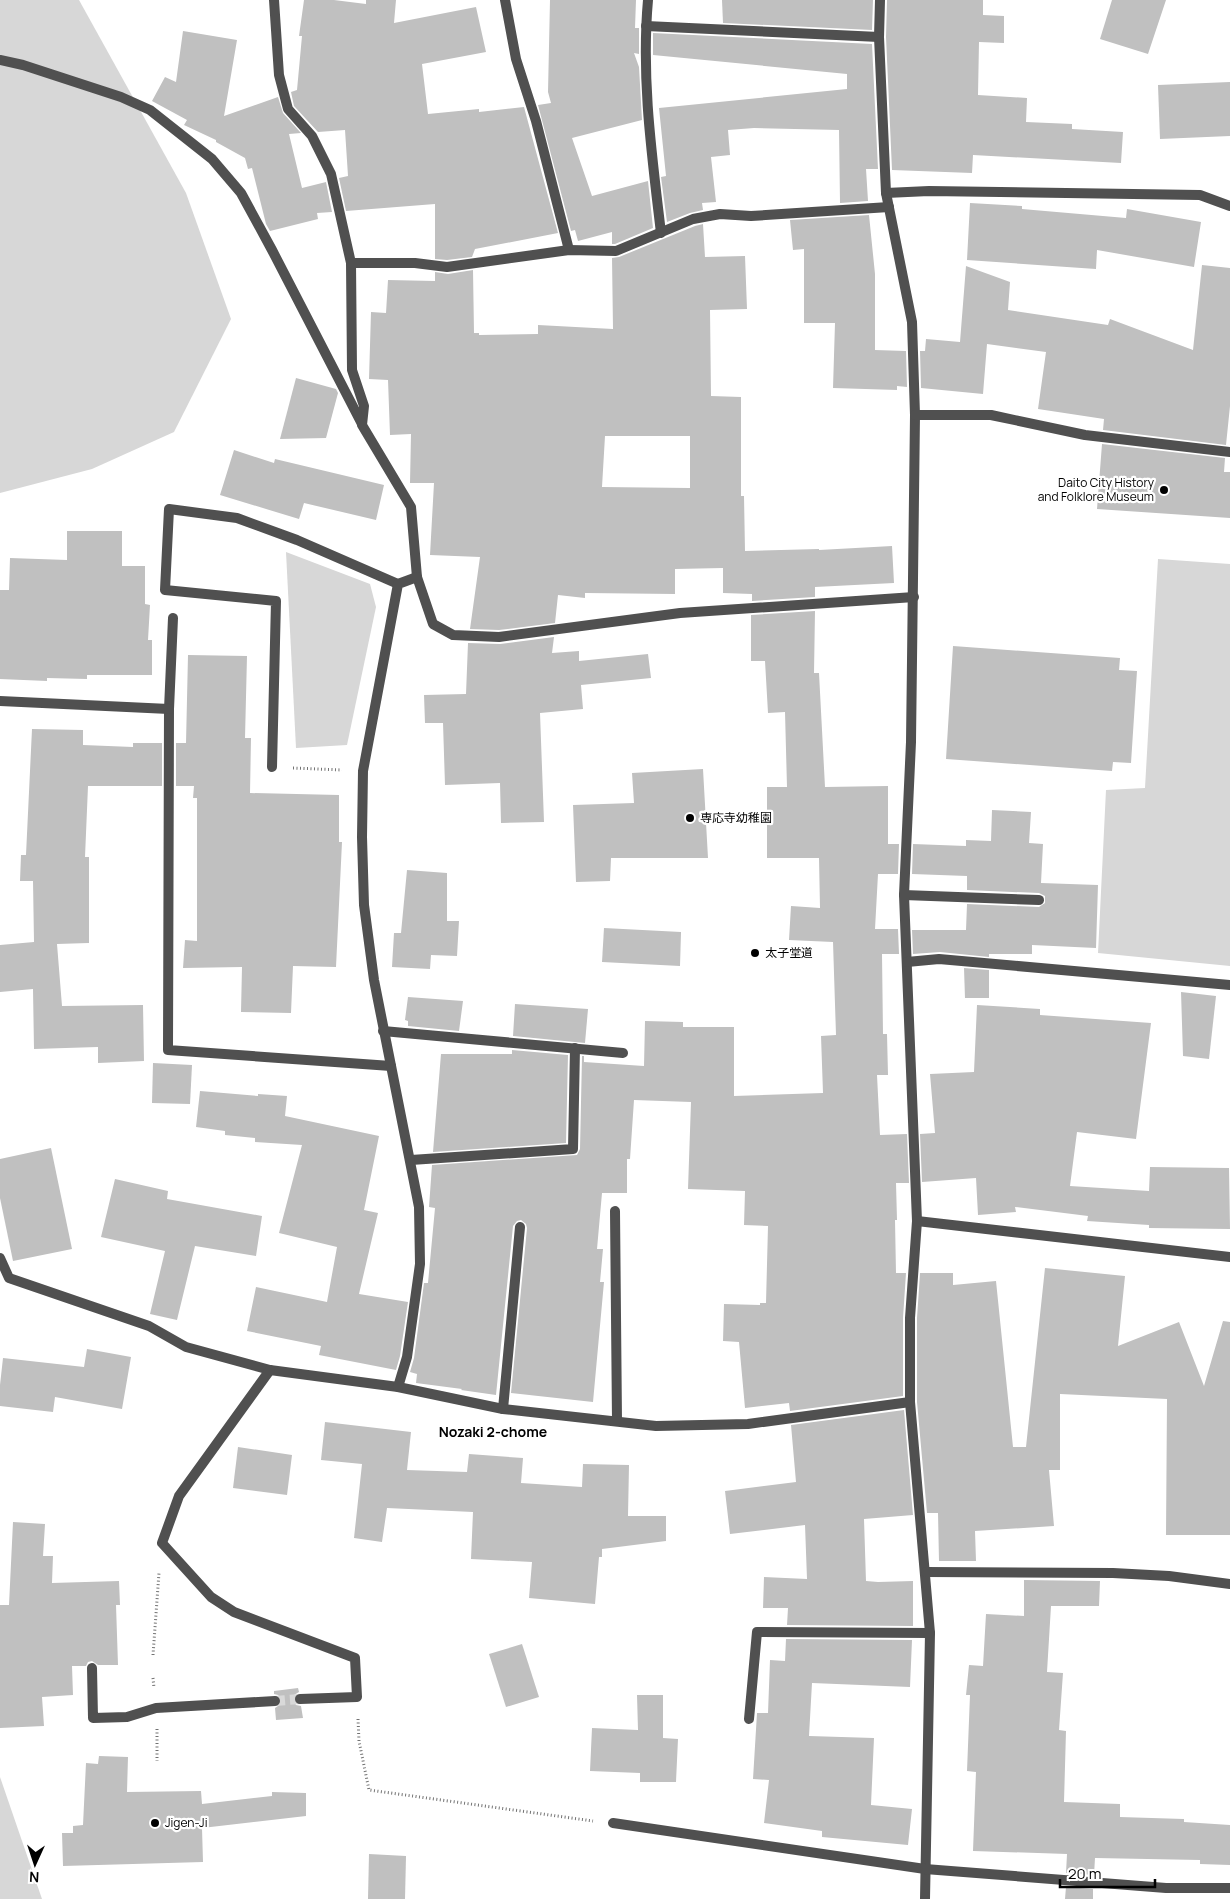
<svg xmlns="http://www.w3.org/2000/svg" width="1230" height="1899" font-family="Manrope,'Noto Sans JP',sans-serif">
<rect width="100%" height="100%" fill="#fff"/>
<g fill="#d7d7d7">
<polygon points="0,0 79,0 186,193 231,319 174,432 92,469 0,493"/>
<polygon points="286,552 370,584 376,607 347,745 296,748"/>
<polygon points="1158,559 1230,564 1230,966 1098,953 1106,790 1145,788"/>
<polygon points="0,1777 42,1899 0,1899"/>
</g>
<g fill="#c0c0c0" fill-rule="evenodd">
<polygon points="304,0 334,0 366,4 366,0 396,0 394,23 476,7 486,52 422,64 428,114 479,109 479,112 524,107 558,233 475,249 472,257 447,260 435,259 435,204 346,211 339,178 348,176 345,130 318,132 294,106 291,92 297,90 302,36 299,36"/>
<polygon points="550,0 636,0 635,28 639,28 639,54 634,53 639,67 642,120 572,138 592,196 648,181 653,228 615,244 612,244 612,232 578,241 575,230 571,231 538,105 551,103 548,92"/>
<polygon points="722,0 873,0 872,30 723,23"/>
<polygon points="887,0 983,0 983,15 1004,16 1004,43 979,42 978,95 1027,98 1026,122 1072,124 1072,129 1123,132 1121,163 973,155 972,173 892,170 886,37"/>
<polygon points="1112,0 1166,0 1148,54 1100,39"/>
<polygon points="183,31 237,40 224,116 278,97 283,113 301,133 289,134 302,188 326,182 332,212 317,213 318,219 270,231 266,224 252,168 248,169 245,158 216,142 216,140 184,125 187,120 152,101 165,77 176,82"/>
<polygon points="653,33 872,44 878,169 866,169 868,201 840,203 839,130 754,128 728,130 730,155 711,157 716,202 702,203 703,210 690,213 667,222 661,177 666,176 659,108 847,89 847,74 653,55"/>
<polygon points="1230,82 1230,136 1160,139 1158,85"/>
<polygon points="970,203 1022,206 1022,209 1126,218 1127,209 1201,222 1194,267 1097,250 1096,269 967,260"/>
<polygon points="869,215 875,274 875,350 906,351 907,387 897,386 897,390 833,388 835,323 804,323 804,249 793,250 790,220"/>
<path d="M703,224L705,257L745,256L747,309L710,310L711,396L741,397V496H744L745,551L819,549V550L892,546L894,583L815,587V597L752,601V594L723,593V568L675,569V594L585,593V598L558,595L555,623L499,630L470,629L480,557L430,555L434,483H410L411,434L390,435L388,380L369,379L371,312L386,313L388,280L435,281V272L448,274L473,270L474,333H479V335L538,334V325L613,329L612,258L619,257L695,226ZM605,436H690V488L602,487Z"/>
<polygon points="1202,265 1230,268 1230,406 1226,445 1103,430 1104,419 1038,409 1046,352 987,344 983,394 921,388 920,351 925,351 926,339 960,342 966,266 1010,282 1008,310 1108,325 1110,319 1193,350"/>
<polygon points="296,378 336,389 338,393 326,438 280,439"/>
<polygon points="1102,444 1225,458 1224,472 1230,472 1230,518 1097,509"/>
<polygon points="234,450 274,463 275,459 384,485 376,520 304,503 299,519 220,495"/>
<polygon points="67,531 122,531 122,566 145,566 145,604 150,605 148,640 152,640 152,675 87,675 87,679 47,678 47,681 0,679 0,590 9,590 10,558 67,560"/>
<polygon points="815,611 814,673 819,673 825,787 888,786 888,844 899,844 898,874 878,874 875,929 898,929 899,954 882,954 883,1034 887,1034 888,1075 877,1075 880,1135 907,1134 909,1183 896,1183 897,1220 895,1220 896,1273 906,1273 903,1318 903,1396 790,1411 789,1403 745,1408 739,1342 723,1341 724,1304 760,1305 760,1303 766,1303 768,1226 744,1225 745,1191 688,1189 691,1102 634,1100 630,1159 627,1159 627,1193 602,1193 597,1249 603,1249 600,1282 604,1282 593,1402 511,1393 527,1228 526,1224 521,1220 517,1221 513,1226 496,1395 461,1390 462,1389 416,1383 417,1374 410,1372 414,1358 424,1283 428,1283 435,1208 429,1207 432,1165 577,1155 580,1149 582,1056 584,1056 584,1062 644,1066 645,1021 683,1022 683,1027 734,1027 734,1096 823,1093 821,1036 836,1035 833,942 789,940 791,906 820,908 819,858 767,858 767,787 787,787 785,712 768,713 765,661 751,661 751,615"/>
<polygon points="554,637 552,653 579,651 579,661 648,654 651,678 581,685 583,709 540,713 544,822 501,823 500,783 445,785 443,723 425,723 424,695 466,694 468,643 500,644"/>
<polygon points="953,646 1120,658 1119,670 1137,671 1131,763 1113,762 1112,771 946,759"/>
<polygon points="188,655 247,656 245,738 251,738 250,793 339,795 339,842 342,842 336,967 293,966 291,1013 241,1012 242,967 183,968 185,940 197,941 197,798 193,798 194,786 176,786 176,743 186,743"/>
<polygon points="32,729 83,730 83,745 133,747 133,743 162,743 162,786 88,786 85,857 89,857 89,943 57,944 62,1006 143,1005 144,1061 98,1063 98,1047 34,1049 33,989 0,992 0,945 34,942 33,881 20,881 21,855 26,855"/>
<polygon points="703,769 708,858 611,858 610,881 576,882 573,805 634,803 632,773"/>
<polygon points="992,810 1031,812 1029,843 1043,844 1041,883 1098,885 1096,948 1032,945 1032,954 989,954 989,957 940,952 913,954 912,930 966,930 967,904 1039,907 1045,903 1045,896 1039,893 967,890 967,876 912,874 913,844 966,846 966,840 991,841"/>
<polygon points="407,870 447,873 447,921 459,921 457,956 431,955 430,969 392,967 394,933 401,933"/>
<polygon points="604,928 681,932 680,966 602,962"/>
<polygon points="964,968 989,970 989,998 965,998"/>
<polygon points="1181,992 1216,996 1209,1059 1183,1056"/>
<polygon points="408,997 463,1001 459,1031 408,1026 408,1021 405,1020"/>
<polygon points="515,1004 588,1009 585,1043 513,1036"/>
<polygon points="977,1005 1040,1009 1040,1015 1151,1023 1136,1139 1077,1132 1070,1186 1149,1191 1150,1167 1229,1168 1230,1229 1149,1228 1149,1225 1087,1221 1088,1216 1015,1207 1016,1212 978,1215 976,1178 922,1182 920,1134 935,1133 930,1074 974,1072"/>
<polygon points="512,1050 568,1055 566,1143 433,1152 441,1054 512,1054"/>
<polygon points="153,1063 192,1065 190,1104 152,1103"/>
<polygon points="200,1091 258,1096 258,1094 287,1096 285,1116 379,1136 364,1210 378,1213 359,1294 408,1302 400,1356 396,1370 319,1355 321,1346 247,1331 256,1287 327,1302 337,1247 279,1233 302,1145 255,1142 255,1138 225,1135 225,1131 196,1127"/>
<polygon points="51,1148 72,1249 13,1261 0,1198 0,1159"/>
<polygon points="115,1179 168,1191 167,1199 262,1216 256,1256 195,1246 177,1320 150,1314 165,1251 101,1237"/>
<polygon points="1045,1268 1125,1276 1118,1346 1179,1322 1204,1386 1223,1321 1230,1322 1230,1535 1166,1535 1167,1399 1060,1394 1060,1470 1049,1470 1054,1526 975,1531 976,1561 939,1561 938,1513 927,1513 917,1402 917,1318 920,1273 953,1273 953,1285 996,1281 1013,1447 1026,1447"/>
<polygon points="87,1349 131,1357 122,1409 55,1397 53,1412 0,1406 0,1385 3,1358 84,1367"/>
<polygon points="904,1410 913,1515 864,1519 866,1581 878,1582 913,1581 913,1626 787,1625 788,1608 763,1608 764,1577 807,1579 805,1525 730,1534 725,1491 796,1482 791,1425"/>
<polygon points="325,1422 411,1432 407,1470 467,1472 469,1454 523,1458 521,1483 582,1487 583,1464 629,1465 628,1516 666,1516 666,1541 602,1549 602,1557 599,1557 595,1604 529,1598 532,1562 471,1559 473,1512 387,1508 382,1542 354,1538 362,1464 321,1460"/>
<polygon points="238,1447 292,1455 287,1495 233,1488"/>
<polygon points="13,1522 45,1524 43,1556 53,1556 52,1583 119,1581 120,1605 116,1605 118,1665 98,1665 92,1661 88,1662 86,1666 72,1666 73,1695 42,1697 44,1726 0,1728 0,1605 9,1605"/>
<polygon points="1024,1580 1100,1581 1099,1606 1051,1606 1047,1672 1063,1673 1059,1730 1066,1731 1064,1802 1120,1804 1120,1817 1184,1819 1184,1822 1230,1825 1230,1865 1200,1864 1200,1860 1095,1858 1094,1875 1066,1873 1067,1854 973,1851 976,1772 967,1771 970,1695 966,1695 969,1665 983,1666 986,1614 1024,1616"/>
<polygon points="786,1639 912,1640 910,1687 812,1683 809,1736 874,1738 871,1805 912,1809 908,1845 822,1837 822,1831 764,1823 769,1780 753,1779 757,1713 768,1713 770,1660 785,1661"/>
<polygon points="522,1644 539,1697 506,1707 489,1654"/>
<polygon points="298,1688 299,1692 294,1695 293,1700 296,1705 301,1706 303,1718 276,1720 275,1708 281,1704 282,1700 278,1695 274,1694 274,1691"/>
<polygon points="637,1695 663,1695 663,1738 678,1739 676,1782 640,1782 640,1773 590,1771 592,1728 638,1730"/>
<polygon points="99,1756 128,1757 127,1792 201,1791 202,1804 272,1796 272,1792 306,1793 306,1816 202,1828 203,1862 63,1866 62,1833 73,1833 73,1826 83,1825 86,1763 98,1764"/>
<polygon points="369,1854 406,1856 405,1899 368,1899"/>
<polygon points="1066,1887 1093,1889 1093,1899 1065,1899"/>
</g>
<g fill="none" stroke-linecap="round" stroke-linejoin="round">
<polyline stroke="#d9d9d9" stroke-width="10" stroke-dasharray="10 5" stroke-linecap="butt" points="275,1701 300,1699"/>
<g stroke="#727272" stroke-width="3" stroke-dasharray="1 2.5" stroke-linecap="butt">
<polyline points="293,768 342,770"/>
<polyline points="153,1655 159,1573"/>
<polyline points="153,1678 154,1688"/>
<polyline points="358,1719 359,1741 369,1790 593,1821"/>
<polyline points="157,1729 157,1761"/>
</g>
<g stroke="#505050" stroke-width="10">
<path d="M648,0C641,78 652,156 661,233"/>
<polyline points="904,895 1039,900"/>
</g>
<g stroke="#505050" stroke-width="10">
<polyline points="274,0 279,75 288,109 312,136 331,174 351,263 352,370 364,406 362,425 411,507 417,577 433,624 453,635 499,637 680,613 914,597"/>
<polyline points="505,0 516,59 536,121 569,250"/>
<polyline points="880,0 879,37 886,193 912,322 915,415 911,742 904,895 917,1221 910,1318 910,1402 930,1633 925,1899"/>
<polyline points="646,26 879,37"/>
<polyline points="0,60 23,65 121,97 150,110 212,159 241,193 272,250 362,424"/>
<polyline points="886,193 929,191 1200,195 1230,206"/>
<polyline points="351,263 415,263 447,267 569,250 616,251 693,219 720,214 751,216 889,207"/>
<polyline points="915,415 991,415 1085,435 1230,452"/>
<polyline points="173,618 169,709 168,1050 391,1066"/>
<polyline points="0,701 169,709"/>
<polyline points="272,767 276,601 165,590 169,509 237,518 297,540 398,584"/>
<polyline points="907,962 939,959 1230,985"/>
<polyline points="383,1031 623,1053"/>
<polyline points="411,1160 573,1149 575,1048"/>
<polyline points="615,1211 617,1421"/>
<polyline points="917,1221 1230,1257"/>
<polyline points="0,1258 9,1278 149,1326 186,1347 270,1370 398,1387 503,1409 656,1426 748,1424 910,1402"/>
<polyline points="270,1370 179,1496 162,1543 211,1597 234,1612 355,1658 357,1697 300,1699"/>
<polyline points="398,1387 407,1357 420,1264 419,1207 374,980 364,905 362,837 363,771 398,584 417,577"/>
<polyline points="503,1409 520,1227"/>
<polyline points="926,1572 1113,1573 1169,1576 1230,1584"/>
<polyline points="92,1668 93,1718 127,1717 156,1708 275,1701"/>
<polyline points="749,1719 757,1632 930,1633"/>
<polyline points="613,1823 925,1869 1166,1888 1230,1888"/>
</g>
</g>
<g fill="#000" stroke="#fff" stroke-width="2">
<circle cx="1164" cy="490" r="5"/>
<circle cx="690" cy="818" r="5"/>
<circle cx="755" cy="953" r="5"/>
<circle cx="155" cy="1823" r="5"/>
</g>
<g text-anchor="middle" stroke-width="4.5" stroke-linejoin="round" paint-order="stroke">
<g font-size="12" fill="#000" stroke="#fff" text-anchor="start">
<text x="1154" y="487" text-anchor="end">Daito City History<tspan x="1154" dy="14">and Folklore Museum</tspan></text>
<text x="700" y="822">専応寺幼稚園</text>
<text x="765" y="957">太子堂道</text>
<text x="165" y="1827">Jigen-Ji</text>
</g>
<g font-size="14" font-weight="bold" fill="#000" stroke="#fff">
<text x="493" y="1437">Nozaki 2-chome</text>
</g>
</g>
<g transform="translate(35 1864) rotate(183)" stroke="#ffffff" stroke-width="4" paint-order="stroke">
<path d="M0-4L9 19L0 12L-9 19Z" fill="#000000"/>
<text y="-8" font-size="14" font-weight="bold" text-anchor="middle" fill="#000000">N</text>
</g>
<path d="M1060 1879v8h95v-8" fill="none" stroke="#000000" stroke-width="2.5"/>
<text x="1068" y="1879" font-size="15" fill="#000000" stroke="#ffffff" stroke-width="4" paint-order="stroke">20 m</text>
</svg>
